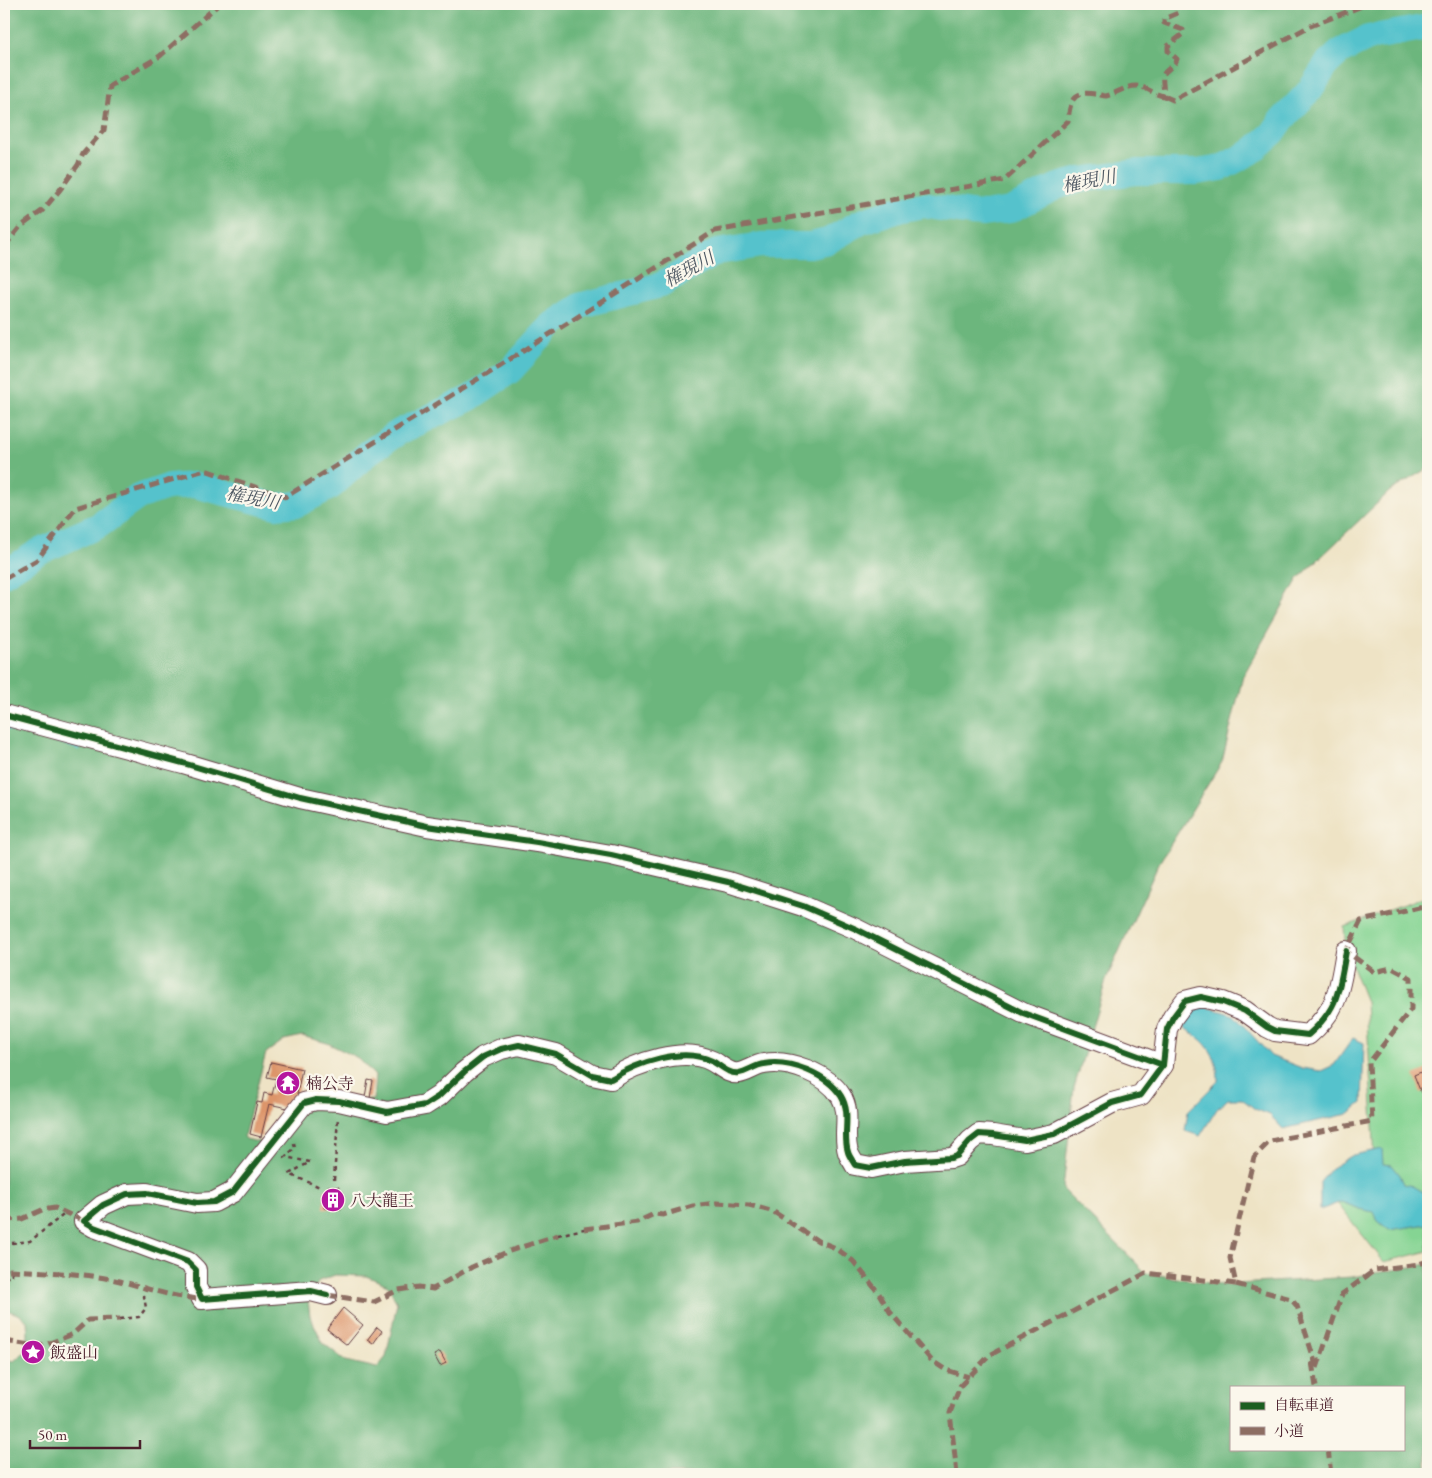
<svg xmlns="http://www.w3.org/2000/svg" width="1432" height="1478" font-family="'EB Garamond','Noto Serif JP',serif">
<rect width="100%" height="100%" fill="#fbf7ec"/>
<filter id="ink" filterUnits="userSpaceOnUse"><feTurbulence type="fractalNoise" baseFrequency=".02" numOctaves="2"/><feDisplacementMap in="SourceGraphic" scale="10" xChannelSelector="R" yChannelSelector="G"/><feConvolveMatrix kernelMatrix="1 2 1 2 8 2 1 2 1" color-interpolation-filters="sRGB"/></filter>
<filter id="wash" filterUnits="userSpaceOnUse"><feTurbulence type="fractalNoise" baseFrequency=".0096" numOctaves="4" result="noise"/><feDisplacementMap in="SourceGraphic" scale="20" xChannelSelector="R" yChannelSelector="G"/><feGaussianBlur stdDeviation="1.12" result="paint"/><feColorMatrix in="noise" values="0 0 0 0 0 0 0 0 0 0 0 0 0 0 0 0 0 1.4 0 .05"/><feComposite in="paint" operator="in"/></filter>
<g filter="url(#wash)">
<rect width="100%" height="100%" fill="#eee3c5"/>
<polygon fill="#85d493" stroke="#687a5f" points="1428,896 1428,1251 1384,1262 1333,1198 1375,1160 1366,1002 1346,951 1344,927"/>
<path fill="#6cb67d" stroke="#5b6a54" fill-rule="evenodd" d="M4,4H1428V468L1390,491L1298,579L1243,676L1222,762L1159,863L1106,980L1074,1088L1063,1189L1146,1273L1221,1285L1352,1277L1428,1264V1474H4V1359L14,1361L24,1352L28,1335L27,1321L20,1315L4,1309ZM302,1036L327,1043L358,1058L375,1076L373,1100L298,1103L264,1143L246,1139L244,1136L266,1053L284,1040ZM335,1275L366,1276L388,1285L397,1303L386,1357L377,1368L346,1361L323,1343L310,1316L308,1300L319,1281ZM1231,1387H1403V1449H1231Z"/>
<g fill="#55c2cc" stroke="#50707c">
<path d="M1197,1004L1234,1015L1271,1056L1302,1068L1321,1071L1334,1065L1353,1038L1364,1043L1362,1103L1348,1114L1283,1129L1270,1115L1255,1109L1242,1099H1228L1217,1109L1200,1136L1185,1131L1188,1111L1218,1081C1218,1052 1204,1039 1179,1025L1186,1010Z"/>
<polygon points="1382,1149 1383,1164 1392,1165 1400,1175 1404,1184 1412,1186 1428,1195 1428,1224 1389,1230 1378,1221 1373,1212 1360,1209 1341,1202 1320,1210 1320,1182 1333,1167 1353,1155"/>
</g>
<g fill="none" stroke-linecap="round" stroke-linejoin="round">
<polyline stroke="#55c2cc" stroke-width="4.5" points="4,727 63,742 78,748"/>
<polyline stroke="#55c2cc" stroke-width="26" points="4,574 38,552 98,526 138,497 167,487 194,485 276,506 298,504 332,486 369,452 399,432 470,398 510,371 553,324 582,305 661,285 717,252 761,245 810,245 828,241 861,222 893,211 923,205 970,213 984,214 1010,210 1058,186 1080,180 1137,172 1197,172 1221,168 1251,152 1273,133 1282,120 1310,90 1327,64 1340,52 1368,38 1428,27"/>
</g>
<g id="blocks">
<g fill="#dd956a">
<polygon points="271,1062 302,1069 297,1094 299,1094 297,1101 292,1109 269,1104 261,1137 250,1134 257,1102 262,1103 264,1093 272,1095 276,1079 267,1077"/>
<polygon points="1428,1069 1428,1090 1421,1093 1414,1075"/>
<polygon points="368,1080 373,1081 370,1098 365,1097"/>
<polygon points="328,1186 339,1187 338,1191 343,1192 341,1209 324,1208 325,1190 328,1190"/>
<polygon points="343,1308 363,1325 347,1345 327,1329"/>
<polygon points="377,1327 382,1331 373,1344 367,1340"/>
<polygon points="440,1352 446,1363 440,1366 434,1355"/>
</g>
</g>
</g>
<g filter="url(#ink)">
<use href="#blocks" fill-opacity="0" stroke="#633c42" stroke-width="1"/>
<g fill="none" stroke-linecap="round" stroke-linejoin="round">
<g stroke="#633c42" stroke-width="22">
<g id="minor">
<polyline points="4,715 183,763 300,798 427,826 537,842 611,855 728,882 803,906 856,929 1023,1013 1163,1065"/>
<path d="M327,1295L311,1291L202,1299L196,1287V1270L188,1262L94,1227L84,1221L103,1205L127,1194L147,1193L197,1203L214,1202L233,1192L304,1103L316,1100L339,1101L387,1112L425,1105L439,1096L464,1072L483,1057L501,1049L519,1045L556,1054L592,1075L611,1079C636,1063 683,1046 712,1061C720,1065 729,1075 739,1073C747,1072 755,1065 764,1064C789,1059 827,1074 841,1096C852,1114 842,1133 848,1152C849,1156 853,1161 855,1165L871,1168L905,1161L951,1158L957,1156L970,1141L979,1134L993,1135L1025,1140L1054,1134L1112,1103L1141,1095L1163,1065L1167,1029L1173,1017L1185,1001L1201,997L1223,1002L1245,1011L1267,1027L1275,1031L1308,1035C1339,1008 1339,990 1346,951"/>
</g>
</g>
<g stroke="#633c42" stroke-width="2.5" stroke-dasharray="4 4" stroke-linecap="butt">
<polyline points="294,1143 295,1148 285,1157 310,1162 289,1174 320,1187"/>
<polyline points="334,1180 338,1117"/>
<polyline points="558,1235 584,1229"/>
<polyline points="4,1244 30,1241 67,1212"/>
<polyline points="4,1269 9,1270 12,1273 12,1276 4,1278"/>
<polyline points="120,1319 139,1317 146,1308 144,1296 146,1290"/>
</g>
<use href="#minor" stroke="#fff" stroke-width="20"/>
<g stroke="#8d6e63" stroke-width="5" stroke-dasharray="10 5" stroke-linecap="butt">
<polyline points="1164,96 1173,100 1308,27 1367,4"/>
<polyline points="4,247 20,227 42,211 59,191 78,165 83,154 104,130 110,86 160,56 219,4"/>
<path d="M4,579L37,560L75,508L205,470L285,497L499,366L715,231L1005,180L1068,121C1070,102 1072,90 1095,94C1098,94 1103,96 1106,96C1116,94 1125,86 1136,86C1146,86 1154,95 1164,96C1164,90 1162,80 1163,75C1166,69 1174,67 1177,59L1168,51V46L1184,33L1183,30L1164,23V19L1178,13L1174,4"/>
<polyline points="4,1220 22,1219 42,1210 55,1208 84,1221"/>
<polyline points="584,1229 637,1222 654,1214 663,1215 693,1206 716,1203 749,1205 774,1212 818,1241 836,1248 853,1261 878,1292 890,1312 932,1361 946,1370 969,1377"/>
<path d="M9,1270C46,1272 84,1273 120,1281C147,1288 173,1298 202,1299"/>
<polyline points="1236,1284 1291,1299 1297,1306 1317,1368"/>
<polyline points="327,1295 374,1302 398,1290 419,1287 433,1289 472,1267 507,1252 558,1235"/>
<polyline points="4,1341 38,1346 45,1345 73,1334 88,1320 120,1319"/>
<polyline points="1312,1362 1316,1387"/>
<polyline points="1317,1368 1342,1294 1375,1270 1419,1264 1428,1261"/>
<polyline points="1328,1449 1331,1474"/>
<polyline points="957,1474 950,1413 960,1386 990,1355 1146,1273 1236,1284 1230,1258 1254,1157 1270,1141 1372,1121 1369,1063 1411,1009 1411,978 1392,968 1374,972 1346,951 1361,921 1428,906"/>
</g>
<g stroke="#fbf7ec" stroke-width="9">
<g id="cycleway">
<polyline points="4,715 183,763 300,798 427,826 537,842 611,855 728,882 803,906 856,929 1023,1013 1163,1065"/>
<path d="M327,1295L311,1291L202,1299L196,1287V1270L188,1262L94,1227L84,1221L103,1205L127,1194L147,1193L197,1203L214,1202L233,1192L304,1103L316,1100L339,1101L387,1112L425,1105L439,1096L464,1072L483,1057L501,1049L519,1045L556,1054L592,1075L611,1079C636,1063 683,1046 712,1061C720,1065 729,1075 739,1073C747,1072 755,1065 764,1064C789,1059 827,1074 841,1096C852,1114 842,1133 848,1152C849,1156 853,1161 855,1165L871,1168L905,1161L951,1158L957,1156L970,1141L979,1134L993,1135L1025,1140L1054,1134L1112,1103L1141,1095L1163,1065L1167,1029L1173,1017L1185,1001L1201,997L1223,1002L1245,1011L1267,1027L1275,1031L1308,1035C1339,1008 1339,990 1346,951"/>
</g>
</g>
<use href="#cycleway" stroke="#1b5e20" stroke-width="6"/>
</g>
</g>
<defs>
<g id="temple-disc" transform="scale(1.25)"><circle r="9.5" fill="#b5179e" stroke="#fbf7ec"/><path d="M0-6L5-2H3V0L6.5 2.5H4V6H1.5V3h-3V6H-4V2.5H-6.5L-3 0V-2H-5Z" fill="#fff"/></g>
<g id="building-disc" transform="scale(1.25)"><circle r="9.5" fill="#b5179e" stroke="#fbf7ec"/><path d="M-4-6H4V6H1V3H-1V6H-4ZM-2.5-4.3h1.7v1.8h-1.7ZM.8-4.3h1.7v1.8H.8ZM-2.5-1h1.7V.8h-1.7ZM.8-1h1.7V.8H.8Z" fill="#fff"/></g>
<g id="sight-disc" transform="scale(1.25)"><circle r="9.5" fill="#b5179e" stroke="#fbf7ec"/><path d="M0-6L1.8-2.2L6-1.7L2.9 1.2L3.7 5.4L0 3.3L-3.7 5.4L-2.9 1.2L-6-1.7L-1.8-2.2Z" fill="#fff"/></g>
</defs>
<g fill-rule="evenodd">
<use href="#temple-disc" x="288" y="1083"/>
<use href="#building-disc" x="333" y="1200"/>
<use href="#sight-disc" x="33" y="1352"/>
</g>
<g text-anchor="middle" stroke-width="4.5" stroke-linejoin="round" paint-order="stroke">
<g font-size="16" fill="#4a1f2b" stroke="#fbf7ec" text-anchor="start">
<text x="306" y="1089">楠公寺</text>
<text x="350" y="1206">八大龍王</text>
<text x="50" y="1358">飯盛山</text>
</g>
<g font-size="18" font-style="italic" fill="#4e5863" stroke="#fbf7ec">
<text transform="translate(1089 181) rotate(-11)" y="6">権現川</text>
<text transform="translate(689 269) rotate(-29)" y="6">権現川</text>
<text transform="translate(253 498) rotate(11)" y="6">権現川</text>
</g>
</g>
<rect width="1432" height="1478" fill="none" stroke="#fbf7ec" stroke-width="20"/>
<rect x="1230" y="1386" width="175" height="65" fill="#fbf7ec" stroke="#b4a19f"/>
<rect x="1240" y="1402" width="25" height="8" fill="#1b5e20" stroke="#b4a19f"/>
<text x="1274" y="1410" font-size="15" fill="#4a1f2b">自転車道</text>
<rect x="1240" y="1427" width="25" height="8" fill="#8d6e63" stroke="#b4a19f"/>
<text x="1274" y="1436" font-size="15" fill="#4a1f2b">小道</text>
<path d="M30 1440v8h110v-8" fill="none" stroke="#4a1f2b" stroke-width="2.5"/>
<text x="38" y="1440" font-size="15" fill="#4a1f2b" stroke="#fbf7ec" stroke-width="4" paint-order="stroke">50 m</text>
</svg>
